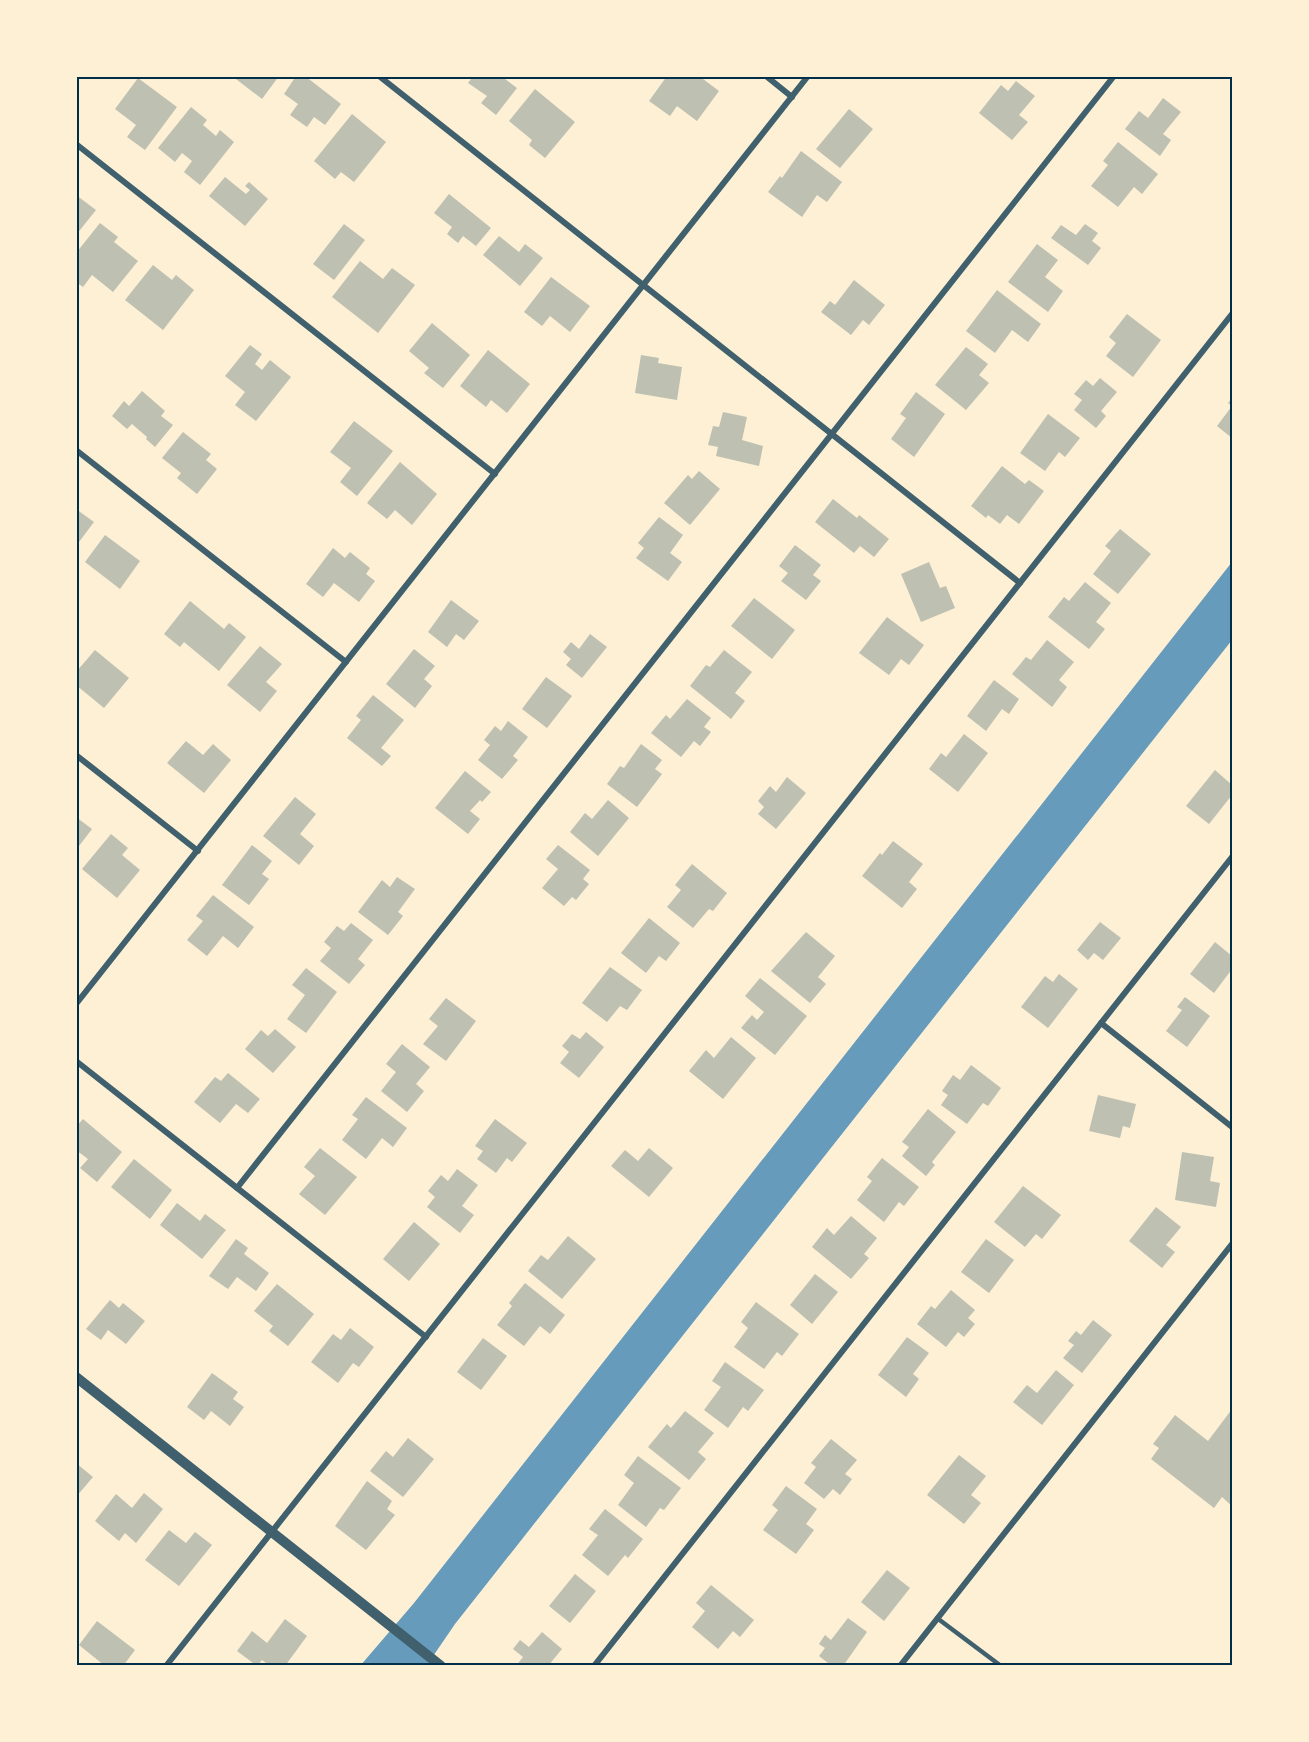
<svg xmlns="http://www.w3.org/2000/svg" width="1309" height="1742" font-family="'Archivo Narrow',sans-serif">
<rect width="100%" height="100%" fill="#fdf0d5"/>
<polygon fill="#669bbc" points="1232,562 1232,640 455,1624 427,1665 360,1666 414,1603"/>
<g fill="#bec0b2">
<polygon points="232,76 279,76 262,99"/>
<polygon points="296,76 305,76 341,104 325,125 314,117 307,127 290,115 298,104 284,94"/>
<polygon points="473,76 501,76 517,88 496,115 481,103 487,96 468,83"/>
<polygon points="667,76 699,76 719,91 697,121 677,106 670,116 649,101"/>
<polygon points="138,78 177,107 145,150 127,137 136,125 115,109"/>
<polygon points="1016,81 1035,96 1019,115 1028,122 1012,140 979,113 1001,85 1008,91"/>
<polygon points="535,89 575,122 545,158 529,145 532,140 509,121"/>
<polygon points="1163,98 1181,112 1163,134 1171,140 1160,156 1125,129 1139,111 1148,118"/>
<polygon points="191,107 207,120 203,125 216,136 220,130 234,142 200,185 184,172 192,161 182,153 175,162 158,148"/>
<polygon points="849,109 873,129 840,168 816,149"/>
<polygon points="352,114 386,142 354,182 341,172 335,179 314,161"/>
<polygon points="1118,142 1158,174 1142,194 1134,187 1118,207 1091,186 1108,165 1103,161"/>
<polygon points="801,151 842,182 827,202 817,195 802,217 768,192 780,176 782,178"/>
<polygon points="225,177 246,194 250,190 245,186 249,182 268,199 245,226 209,196"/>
<polygon points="449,194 491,228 476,246 463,236 458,243 447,234 452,227 434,213"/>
<polygon points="76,195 96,210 76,235"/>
<polygon points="100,223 118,237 114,242 138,261 113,292 92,275 83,287 76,282 76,253"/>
<polygon points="344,224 365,240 334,280 313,264"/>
<polygon points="1085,224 1098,233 1092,241 1101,248 1088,265 1051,238 1061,225 1076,235"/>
<polygon points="499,236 519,252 525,244 543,258 520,286 483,255"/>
<polygon points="1037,244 1058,260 1045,277 1063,291 1048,312 1008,282"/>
<polygon points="360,261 383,279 392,268 415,285 378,333 332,297"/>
<polygon points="153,265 172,280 176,275 194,290 163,330 125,300"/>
<polygon points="551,277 590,306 570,332 550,316 542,326 524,312"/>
<polygon points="854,280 885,305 869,325 863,320 851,335 821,312 830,301 835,305"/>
<polygon points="997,290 1041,324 1028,342 1012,330 995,353 966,331"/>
<polygon points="1127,314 1161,340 1133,377 1106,356 1116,343 1109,337"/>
<polygon points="432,323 470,355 443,388 424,373 429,368 409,351"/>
<polygon points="250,345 262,354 255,364 262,370 270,360 291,377 256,421 235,405 245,392 225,376"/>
<polygon points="966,347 988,364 979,375 989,383 966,410 935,385"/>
<polygon points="488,350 530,384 507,413 491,400 486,407 460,386"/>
<polygon points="641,355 659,358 658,363 682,367 677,400 635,393"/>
<polygon points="1100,378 1117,392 1101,411 1106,416 1096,428 1074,410 1082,400 1074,394 1086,380 1093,386"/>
<polygon points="142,391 165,411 161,416 173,425 155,447 146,439 147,437 132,424 127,429 112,416 124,401 129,406"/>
<polygon points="916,392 945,414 914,457 891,439 906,418 900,414"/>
<polygon points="1232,398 1232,438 1217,426 1232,406 1228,403"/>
<polygon points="723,412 747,417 742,440 763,446 759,466 716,456 718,447 708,445 713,426 719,427"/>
<polygon points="1048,414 1080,438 1065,457 1059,452 1045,471 1020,453"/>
<polygon points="354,421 393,451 357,496 340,482 351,468 330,452"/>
<polygon points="183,432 211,454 206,460 217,469 197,494 177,478 181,473 162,458"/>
<polygon points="400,462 437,494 412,525 395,510 387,519 367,503"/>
<polygon points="1002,466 1025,484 1029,480 1044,491 1019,524 1007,515 1000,524 988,515 986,518 971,506"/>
<polygon points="699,471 720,489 690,525 664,503 688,475 692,479"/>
<polygon points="833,499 857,518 859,515 889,539 874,557 860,546 854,553 815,522"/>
<polygon points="76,509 94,522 76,546"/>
<polygon points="659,517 683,535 670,553 682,562 668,581 636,558 644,548 638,543"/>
<polygon points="1120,529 1151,554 1118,594 1093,574 1111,551 1105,546"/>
<polygon points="105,535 140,561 120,589 85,562"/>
<polygon points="795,545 821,565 813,575 821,581 806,600 781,581 788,573 779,566"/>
<polygon points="333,548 345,558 350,552 370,568 366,574 375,581 359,602 334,583 323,597 306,584"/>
<polygon points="929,562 940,588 946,586 955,608 921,622 901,574"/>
<polygon points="1085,582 1111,603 1096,622 1105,629 1089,649 1048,617 1064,597 1069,601"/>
<polygon points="754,598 795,630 772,659 731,626"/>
<polygon points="451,600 479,621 464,640 456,634 447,647 428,632"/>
<polygon points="190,601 224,629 229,623 246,637 219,671 184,642 180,647 164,634"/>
<polygon points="887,617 924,645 909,665 901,659 889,675 859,653"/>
<polygon points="590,634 607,647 582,678 566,665 571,659 563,652 571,642 579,649"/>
<polygon points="1047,640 1074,662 1059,680 1067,687 1052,707 1012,674 1026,657 1031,660"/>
<polygon points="260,646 282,664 266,682 277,691 260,712 227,685"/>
<polygon points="414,649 435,666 424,679 432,686 415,708 386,684"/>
<polygon points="95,650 129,678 104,708 76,685 76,672"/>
<polygon points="724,650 752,672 735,693 745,701 731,719 690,686 706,665 710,667"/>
<polygon points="546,677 572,696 547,728 522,709"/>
<polygon points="994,680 1019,699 1009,714 1002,709 986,731 967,716"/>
<polygon points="373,695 404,720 381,748 391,756 382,766 347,738 361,720 356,716"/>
<polygon points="687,699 711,718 704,727 711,732 700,746 694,741 681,757 651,733 666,715 670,719"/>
<polygon points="508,721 528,737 513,756 518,760 502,779 478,760 490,745 484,740 495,726 501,731"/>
<polygon points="964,734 988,753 958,792 929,769 941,753 946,757"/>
<polygon points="186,741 203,755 213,744 231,760 204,793 167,763"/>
<polygon points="641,744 662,760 655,769 662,774 637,807 607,784 620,766 624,768"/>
<polygon points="1215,770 1232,785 1232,795 1209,824 1186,806"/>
<polygon points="465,771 491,792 482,802 480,800 470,811 480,819 468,834 435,808"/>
<polygon points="787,777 806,793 776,829 758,814 764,807 758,801 770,786 776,792"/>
<polygon points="295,797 316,814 300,834 314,846 299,865 263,836"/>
<polygon points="608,800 629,818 598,856 570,832 585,813 592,819"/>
<polygon points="76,817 92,829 76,850"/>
<polygon points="111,834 128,848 122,855 140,870 117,898 82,869"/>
<polygon points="893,841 923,864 909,882 917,889 902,908 862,876 880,853 882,855"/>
<polygon points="252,845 272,861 262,874 269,879 249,905 222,885"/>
<polygon points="558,845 590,870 583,879 589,884 576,900 572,897 564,906 542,888 558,869 546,859"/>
<polygon points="692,864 727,893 713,911 709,909 693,928 667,907 681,890 675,885"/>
<polygon points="397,877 415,889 398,912 403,916 388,935 358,912 382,880 390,887"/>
<polygon points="213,895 254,927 238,948 223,936 207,956 187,940 203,921 196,916"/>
<polygon points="649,918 680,943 666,961 659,956 646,973 621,953"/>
<polygon points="1100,922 1121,938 1103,960 1094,953 1088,960 1077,950"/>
<polygon points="351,923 373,940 358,959 365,965 349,984 320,961 331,948 324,942 337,926 344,931"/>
<polygon points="806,932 835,956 818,977 826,984 810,1003 771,971"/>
<polygon points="1215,942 1232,956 1232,969 1214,993 1190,974"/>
<polygon points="610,967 642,990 627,1010 620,1006 607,1022 582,1003"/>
<polygon points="306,968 337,992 306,1033 287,1019 305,995 292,985"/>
<polygon points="1059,974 1078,989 1048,1028 1021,1007 1045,976 1053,982"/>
<polygon points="760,978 807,1016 775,1055 741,1028 752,1015 757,1020 764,1012 745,996"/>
<polygon points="1185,997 1210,1016 1187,1047 1166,1031 1182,1010 1177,1007"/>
<polygon points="446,998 476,1021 446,1061 423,1044 438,1026 429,1019"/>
<polygon points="275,1029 296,1047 273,1073 245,1049 261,1030 268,1036"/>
<polygon points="586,1032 604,1047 579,1078 560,1063 569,1052 562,1046 572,1034 580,1039"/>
<polygon points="731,1037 756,1058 723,1099 689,1071 706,1050 714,1058"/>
<polygon points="402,1044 430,1067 416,1084 424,1091 407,1112 381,1091 396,1072 386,1064"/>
<polygon points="971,1065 1001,1088 988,1106 983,1103 967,1124 941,1105 948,1095 942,1091 953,1075 960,1080"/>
<polygon points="228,1073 260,1099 248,1113 236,1104 220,1123 194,1102 215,1077 221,1081"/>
<polygon points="1098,1095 1136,1104 1130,1128 1123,1126 1120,1138 1089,1131"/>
<polygon points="366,1097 407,1128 393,1147 382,1138 366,1159 342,1140 358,1119 352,1115"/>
<polygon points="928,1109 956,1132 932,1162 935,1165 926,1176 902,1156 909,1147 902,1142"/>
<polygon points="83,1119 122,1152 97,1182 80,1168 88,1159 76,1150 76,1127"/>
<polygon points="495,1119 527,1143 512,1162 507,1158 496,1173 477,1159 483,1151 475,1146"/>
<polygon points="320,1148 357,1177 325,1215 299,1194 315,1176 304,1167"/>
<polygon points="649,1148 673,1168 649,1197 611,1166 625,1150 638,1161"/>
<polygon points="1182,1152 1214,1157 1210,1181 1220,1183 1216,1207 1175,1200"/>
<polygon points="882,1158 919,1187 904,1206 899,1202 884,1222 857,1200 872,1181 867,1177"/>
<polygon points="134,1159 172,1190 150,1219 111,1187"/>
<polygon points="457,1169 478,1185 462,1206 474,1215 460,1233 427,1207 435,1197 428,1191 441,1175 448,1181"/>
<polygon points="1023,1186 1061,1215 1042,1239 1036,1234 1025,1247 994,1222"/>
<polygon points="177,1203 200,1221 205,1214 226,1230 202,1259 160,1225"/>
<polygon points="1156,1207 1181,1227 1166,1245 1175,1252 1162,1268 1129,1241"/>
<polygon points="851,1216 877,1238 864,1254 869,1258 851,1279 812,1247 827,1228 834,1235"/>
<polygon points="414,1222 440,1244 409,1281 383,1259"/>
<polygon points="568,1236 596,1259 562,1299 528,1271 541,1255 548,1260"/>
<polygon points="236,1239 248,1248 244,1254 269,1273 256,1291 237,1277 228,1289 209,1276"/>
<polygon points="986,1239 1014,1260 989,1293 961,1272"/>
<polygon points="815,1274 838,1292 812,1324 790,1305"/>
<polygon points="525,1283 565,1315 550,1334 540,1326 524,1346 497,1325 512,1306 509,1303"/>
<polygon points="277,1284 314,1314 288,1346 269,1331 273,1326 254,1311"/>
<polygon points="951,1290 975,1310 968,1318 975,1324 964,1337 958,1332 946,1347 917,1324 931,1306 935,1309"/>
<polygon points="110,1300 119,1308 123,1303 145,1321 126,1344 108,1330 101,1340 86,1329"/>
<polygon points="756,1302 799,1334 782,1356 777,1352 764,1369 734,1347 748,1328 741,1322"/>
<polygon points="1093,1320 1112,1335 1082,1373 1063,1358 1074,1345 1068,1341 1076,1331 1081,1335"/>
<polygon points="350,1328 374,1347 359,1367 353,1363 338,1383 311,1362 333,1334 341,1340"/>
<polygon points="907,1337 929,1353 913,1374 919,1379 906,1397 878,1375"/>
<polygon points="483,1338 507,1356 481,1390 457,1372"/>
<polygon points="725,1362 764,1390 748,1411 743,1407 728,1428 704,1410 721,1387 712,1381"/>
<polygon points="1056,1370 1074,1385 1042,1425 1013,1402 1027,1385 1037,1393"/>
<polygon points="212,1373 238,1392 233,1399 244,1407 230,1426 211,1411 204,1420 187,1407"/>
<polygon points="1232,1409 1232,1506 1222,1497 1214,1508 1151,1459 1159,1448 1153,1444 1175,1415 1208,1441"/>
<polygon points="685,1411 714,1433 698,1452 706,1459 689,1480 648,1447 667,1424 671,1428"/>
<polygon points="408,1438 434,1459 403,1497 370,1471 386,1451 393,1457"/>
<polygon points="831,1439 857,1460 845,1474 852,1479 840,1495 833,1489 824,1499 804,1483 816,1467 811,1463"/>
<polygon points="959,1455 986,1476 971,1495 981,1503 964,1524 927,1495"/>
<polygon points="638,1456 681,1488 664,1510 660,1508 646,1527 618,1505 634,1483 624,1475"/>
<polygon points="76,1463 93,1477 76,1497"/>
<polygon points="367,1481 392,1501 387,1509 395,1515 366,1550 335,1526"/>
<polygon points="786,1486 817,1509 806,1524 814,1530 796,1554 763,1530 778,1510 772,1505"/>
<polygon points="144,1493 163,1509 136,1543 125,1533 119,1541 95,1521 116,1494 132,1508"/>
<polygon points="605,1509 643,1539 628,1558 625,1555 608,1576 582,1555 598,1535 589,1529"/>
<polygon points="169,1530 186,1543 195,1532 212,1545 179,1586 145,1560"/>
<polygon points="887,1570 910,1588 884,1621 861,1602"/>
<polygon points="575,1574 596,1591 570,1623 549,1606"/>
<polygon points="711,1585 754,1620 740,1637 733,1631 718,1649 692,1627 705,1611 696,1603"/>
<polygon points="848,1618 867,1632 843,1666 832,1666 819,1656 825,1648 819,1644 825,1635 831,1640"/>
<polygon points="285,1619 307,1636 285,1666 270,1666 262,1660 257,1666 237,1651 252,1631 267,1643"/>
<polygon points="97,1621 135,1650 123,1666 105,1666 79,1645"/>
<polygon points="542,1632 562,1649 548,1666 516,1666 523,1657 513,1649 520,1640 529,1647"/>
</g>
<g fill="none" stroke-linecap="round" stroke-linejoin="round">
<polyline stroke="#3f606c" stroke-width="4.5" points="937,1618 1001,1666"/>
<g stroke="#3f606c" stroke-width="6">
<polyline points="379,76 1020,583"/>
<polyline points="766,76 792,97"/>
<polyline points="76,144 495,474"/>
<polyline points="76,450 346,662"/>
<polyline points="76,755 198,851"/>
<polyline points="76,1004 808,76"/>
<polyline points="1101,1023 1232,1127"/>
<polyline points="76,1061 426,1337"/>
<polyline points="237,1188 1114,76"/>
<polyline points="166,1666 1232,314"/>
<polyline points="594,1666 1232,857"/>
<polyline points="900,1666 1232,1244"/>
</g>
<polyline stroke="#3f606c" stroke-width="10" points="76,1377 441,1666"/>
</g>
<rect width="1309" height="1742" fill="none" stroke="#fdf0d5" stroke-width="156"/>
<rect x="78" y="78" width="1153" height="1586" fill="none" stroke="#003049" stroke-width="2"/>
</svg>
